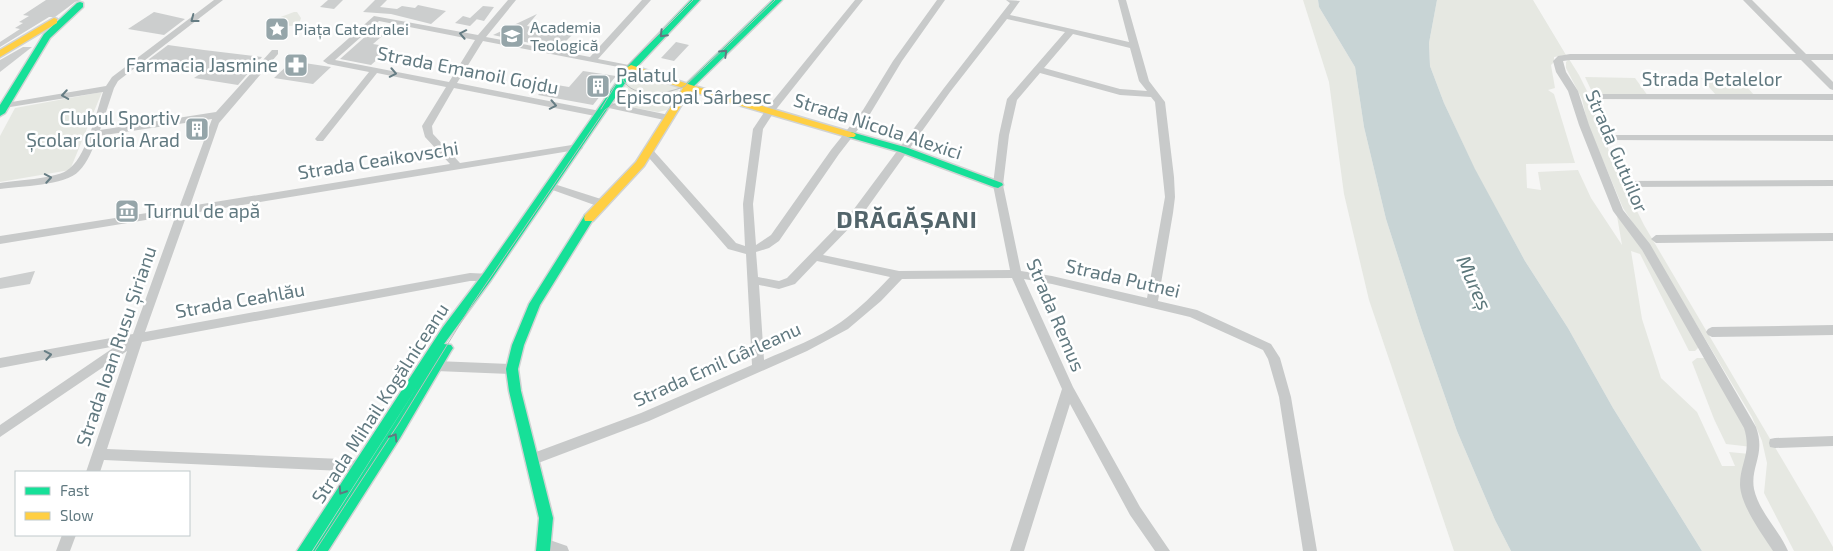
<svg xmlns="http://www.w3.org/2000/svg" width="1833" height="551" font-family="'Exo 2',sans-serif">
<rect width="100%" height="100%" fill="#f6f6f5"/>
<g fill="#e6e8e2">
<polygon points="1303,0 1318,0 1319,7 1355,67 1364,127 1386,219 1421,328 1457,431 1495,520 1511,551 1454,551 1369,300 1344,194 1329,82"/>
<polygon points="1437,0 1533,0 1566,55 1554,57 1554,62 1551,65 1555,88 1548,90 1554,94 1575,163 1526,164 1527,188 1541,190 1538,172 1578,170 1591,198 1622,245 1617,216 1632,233 1698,344 1698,348 1695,351 1689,351 1640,254 1631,251 1642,319 1661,378 1697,412 1722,466 1735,466 1729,452 1750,454 1742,480 1777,551 1702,551 1613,408 1568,328 1525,261 1475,170 1444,103 1430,66 1429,43"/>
<polygon points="294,12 297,12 301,18 299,24 291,26 278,24 278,18"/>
<polygon points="1569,59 1579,75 1590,97 1614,165 1644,225 1815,515 1833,547 1833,551 1794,551 1764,493 1767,463 1762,441 1752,417 1665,272 1623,208 1588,125 1582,99 1566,68 1566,62"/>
<polygon points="638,74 677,86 679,90 667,110 658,112 619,105 614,102 629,76"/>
<polygon points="1585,77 1635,78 1648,96 1594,96"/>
<polygon points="1701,78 1739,78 1754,95 1716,95"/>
<polygon points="102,92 70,170 0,182 0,136 15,108"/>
<polygon points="1697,358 1707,358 1745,422 1752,447 1726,444 1714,419 1692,362"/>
</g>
<polygon fill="#c8d4d5" points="1318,0 1437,0 1429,43 1430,66 1444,103 1475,169 1525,261 1568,328 1613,408 1702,551 1511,551 1495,520 1457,431 1421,328 1386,219 1364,127 1355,67 1319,7"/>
<g fill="#cccece">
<polygon points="46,0 81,0 75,2 55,17 49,17 0,47 0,42 20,29 15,28 23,23 19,22 29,16 23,15"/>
<polygon points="328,0 343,0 334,9 320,7"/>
<polygon points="375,0 387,0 380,7 397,9 402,6 415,8 418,5 446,11 431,24 391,14 363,12"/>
<polygon points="483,6 494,7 484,21 472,18 477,19 470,26 455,23 463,16 470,18"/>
<polygon points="154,12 185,19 164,35 128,29"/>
<polygon points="537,14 527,26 572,35 558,49 493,35"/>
<polygon points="376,27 389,30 373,44 391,47 371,65 340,59"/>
<polygon points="676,42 689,45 674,61 661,58"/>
<polygon points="168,45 204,50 262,57 238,85 194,78 200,74 194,72 151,66 149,68 140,66"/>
<polygon points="23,47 32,47 0,72 0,60"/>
<polygon points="292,61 311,64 331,67 313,84 274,78"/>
<polygon points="583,71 616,76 593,105 538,95 544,88 547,89 551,84 569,87"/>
<polygon points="35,271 30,284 0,289 0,278"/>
</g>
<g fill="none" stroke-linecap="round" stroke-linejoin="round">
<g stroke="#d1d3d3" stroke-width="3">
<g id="fast">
<polygon points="691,0 700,0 634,70 491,280 444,344 451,345 453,348 451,351 400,438 328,551 313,551 419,384 312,551 297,551 443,327 483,274 628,66"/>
<polygon points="773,0 782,0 691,89 685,89 685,85"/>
<polygon points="80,2 83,3 83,7 50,38 5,113 0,116 0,105 44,34 77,3"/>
<polygon points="851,132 908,148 1002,183 1003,185 998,188 994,187 900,152 848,137 846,135 848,133"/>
<polygon points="589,214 594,218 540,305 524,345 518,369 521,391 553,518 550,551 536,551 539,518 509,391 506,369 512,345 529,304 585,215"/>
</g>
</g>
<g stroke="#d1d3d3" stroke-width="3">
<g id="slow">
<polygon points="54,18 57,19 57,23 0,57 0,50"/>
<polygon points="631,65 691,85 854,133 856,135 854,137 848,137 690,91 644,166 593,221 585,221 584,218 585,215 636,162 683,88 628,70 626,68"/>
</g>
</g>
<g fill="#c8caca" fill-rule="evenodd">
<path d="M214,0H223L118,81L114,88L100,130L216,112L272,50H278V54L219,123L190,206L450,164L425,137L422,126L446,87L377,73L323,141H317L315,139L369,72L328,64L323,61L374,16L478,35L508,0H516L486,37L590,57L642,0H651L598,59L634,66V70L483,41L457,83L600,111L603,112V116L600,117L454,88L432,126L433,134L460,163L578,144L583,147L582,149L187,214L145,332L470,273L491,274L493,277L487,281H470L142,342L107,449L365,460L370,462L372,466L370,470L365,472L104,460L100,472H86L127,351L0,437V425L116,346L0,368V358L133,334L176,215L0,244V236L179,208L212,119L98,136C93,148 88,162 79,171C65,186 20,186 0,189V183C17,180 52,179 66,171C86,160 96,113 103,92L4,108L1,107L0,104L106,86L112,77ZM379,21L475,40L449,82L335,60Z"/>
<path d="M855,0H863L774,112L763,129L753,204L756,245L771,235L831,150L863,110L893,61L937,0H945L902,61L870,114L839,154L779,241L769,248L756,252L758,277L779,281L787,278L854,209L944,88L1010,3L1006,0L1020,1L1010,15L1129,42L1118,0H1126L1149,81L1165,102L1174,177L1175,197L1173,213L1158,301L1197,310L1271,344L1280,358L1291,397L1317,551H1303L1279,397L1268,359L1263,350L1190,317L1052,284L1024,279L1073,387L1140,507L1170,551H1155L1130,515L1070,404L1024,551H1010L1062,389L1012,278L902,279L881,301L848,329L807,351L649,421L533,465L528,463L526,459L528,455L641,413L752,365L746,254L728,249L643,151L644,149H652L736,243L745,246L743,204L753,129L767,108ZM1007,19L1065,32L1007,99L999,135L993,185L1010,270L899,271L823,255L862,215L950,92ZM1073,34L1130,48L1139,81L1147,91L1120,89L1044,68ZM1040,73L1120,95L1151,97L1155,102L1165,197L1147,298L1052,276L1021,271L1003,185L1009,135L1017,100ZM817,261L890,277C875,293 859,309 841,322C818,338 789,349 764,360L759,285L779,289L795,284Z"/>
<path d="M1743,0H1752L1806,54H1833V60H1811L1833,82V90L1830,89L1801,60H1570L1563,61L1566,72L1578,91L1589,125L1623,210L1650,244L1756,427C1766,455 1750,466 1754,489C1759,512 1779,530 1788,551H1773C1762,534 1741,506 1740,485C1740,463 1752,453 1744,428L1642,250L1613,211L1579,125L1568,91L1556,72L1553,61L1558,56L1570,54H1796Z"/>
<polygon points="1592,94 1833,94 1833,100 1589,99 1587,97"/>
<polygon points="607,102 669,115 674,118 669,121 604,107 604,103"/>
<polygon points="1606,135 1833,135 1833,141 1603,140 1601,138 1603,136"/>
<polygon points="1833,180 1833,186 1626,187 1621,184 1626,181"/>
<polygon points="551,183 604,200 605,203 600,207 547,188 546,186"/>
<polygon points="1833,233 1833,241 1656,243 1651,239 1656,235"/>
<polygon points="1833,325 1833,335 1712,337 1708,335 1706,332 1708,329 1712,327"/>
<polygon points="436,361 512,364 516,366 518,369 516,372 512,374 436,371 432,369 430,366 432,363"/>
<polygon points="1833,436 1833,446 1775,448 1770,447 1769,443 1770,439 1775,438"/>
<polygon points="62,535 76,535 70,551 56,551"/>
<polygon points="544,538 567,546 569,551 545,551 539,549 537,544 539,539"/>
</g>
<use href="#fast" fill="#16e098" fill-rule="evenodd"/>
<use href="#slow" fill="#ffcf43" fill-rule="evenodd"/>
<g stroke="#bec0c0" stroke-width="1">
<path d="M624,71L623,80C629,90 638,92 649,93"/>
<polyline points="601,109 627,66 693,0"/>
<path d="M315,551L399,423L473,303L605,110C628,92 659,98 685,86L775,0"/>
</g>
</g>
<defs><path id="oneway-chevron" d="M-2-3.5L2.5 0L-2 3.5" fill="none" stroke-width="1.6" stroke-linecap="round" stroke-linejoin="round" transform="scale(1.25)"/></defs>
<g stroke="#667d84">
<use href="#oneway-chevron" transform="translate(194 19) rotate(143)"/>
<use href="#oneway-chevron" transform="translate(463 34) rotate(-169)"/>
<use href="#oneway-chevron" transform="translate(393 73) rotate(11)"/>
<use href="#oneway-chevron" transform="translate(65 95) rotate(171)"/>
<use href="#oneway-chevron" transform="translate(553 105) rotate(11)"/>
<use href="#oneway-chevron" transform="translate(48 178) rotate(-10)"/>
<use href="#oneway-chevron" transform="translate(48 355) rotate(-10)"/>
</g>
<g stroke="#617980">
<use href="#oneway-chevron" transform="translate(663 34) rotate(135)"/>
<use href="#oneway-chevron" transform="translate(724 53) rotate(-44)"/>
<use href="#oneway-chevron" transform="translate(394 437) rotate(-58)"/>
<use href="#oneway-chevron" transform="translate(342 491) rotate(123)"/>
</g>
<defs>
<g id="sight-square" transform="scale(1.25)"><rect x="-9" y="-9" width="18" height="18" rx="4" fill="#95a5a9" stroke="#fff"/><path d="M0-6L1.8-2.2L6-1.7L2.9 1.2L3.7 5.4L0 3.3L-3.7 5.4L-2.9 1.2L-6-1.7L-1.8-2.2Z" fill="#fff"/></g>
<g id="school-square" transform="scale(1.25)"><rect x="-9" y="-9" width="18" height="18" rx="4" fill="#95a5a9" stroke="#fff"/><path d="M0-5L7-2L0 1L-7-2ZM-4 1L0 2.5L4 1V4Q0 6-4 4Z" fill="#fff"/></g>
<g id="pharmacy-square" transform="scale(1.25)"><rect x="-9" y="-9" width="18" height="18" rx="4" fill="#95a5a9" stroke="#fff"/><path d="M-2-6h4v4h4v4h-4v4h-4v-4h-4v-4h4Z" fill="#fff"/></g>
<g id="building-square" transform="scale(1.25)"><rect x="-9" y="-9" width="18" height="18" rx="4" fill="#95a5a9" stroke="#fff"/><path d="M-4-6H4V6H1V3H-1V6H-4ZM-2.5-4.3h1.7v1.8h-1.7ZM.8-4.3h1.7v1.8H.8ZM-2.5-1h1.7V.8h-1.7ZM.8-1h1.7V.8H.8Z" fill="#fff"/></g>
<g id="museum-square" transform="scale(1.25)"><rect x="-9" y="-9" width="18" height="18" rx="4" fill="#95a5a9" stroke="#fff"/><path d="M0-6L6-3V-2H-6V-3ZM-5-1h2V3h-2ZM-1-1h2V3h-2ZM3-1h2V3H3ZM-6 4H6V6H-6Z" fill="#fff"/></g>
</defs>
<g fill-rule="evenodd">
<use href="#sight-square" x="277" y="29"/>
<use href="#school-square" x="512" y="36"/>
<use href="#pharmacy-square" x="296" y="65"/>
<use href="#building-square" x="598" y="86"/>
<use href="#building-square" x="197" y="129"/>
<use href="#museum-square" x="127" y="211"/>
</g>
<g text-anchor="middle" stroke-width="5" stroke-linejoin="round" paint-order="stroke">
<g font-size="16" fill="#617980" stroke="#fff" text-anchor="start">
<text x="530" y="33">Academia<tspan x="530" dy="18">Teologică</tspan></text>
<text x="294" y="35">Piața Catedralei</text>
</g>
<g font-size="19" fill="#617980" stroke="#fff" text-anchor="end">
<text x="278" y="72">Farmacia Jasmine</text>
<text x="616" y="82" text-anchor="start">Palatul<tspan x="616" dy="22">Episcopal Sârbesc</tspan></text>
<text x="180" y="125">Clubul Sportiv<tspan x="180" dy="22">Școlar Gloria Arad</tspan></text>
<text x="144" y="218" text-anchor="start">Turnul de apă</text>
</g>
<g font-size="19" fill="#617980" stroke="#fff">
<text transform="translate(468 70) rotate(11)" y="7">Strada Emanoil Gojdu</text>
<text x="1712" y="86">Strada Petalelor</text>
<text transform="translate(878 126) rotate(18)" y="7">Strada Nicola Alexici</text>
<text transform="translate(1617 151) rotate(67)" y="7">Strada Gutuilor</text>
<text transform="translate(378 160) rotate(-9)" y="7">Strada Ceaikovschi</text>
<text transform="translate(1123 278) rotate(13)" y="7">Strada Putnei</text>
<text transform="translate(240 300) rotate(-10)" y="7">Strada Ceahlău</text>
<text transform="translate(1056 315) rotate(67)" y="7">Strada Remus</text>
<text transform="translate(116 346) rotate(-71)" y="7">Strada Ioan Rusu Șirianu</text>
<text transform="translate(717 364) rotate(-24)" y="7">Strada Emil Gârleanu</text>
<text transform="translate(380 403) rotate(-57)" y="7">Strada Mihail Kogălniceanu</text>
</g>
<g font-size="20" font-style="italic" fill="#5c787b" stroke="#fff">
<text transform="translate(1474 283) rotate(66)" y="7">Mureș</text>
</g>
<g font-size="24" font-weight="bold" letter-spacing="1" fill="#53656b" stroke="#fff">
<text x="907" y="228">DRĂGĂȘANI</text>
</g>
</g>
<rect x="15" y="471" width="175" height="65" fill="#ffffff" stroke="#c0c9cc"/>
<rect x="25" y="487" width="25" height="8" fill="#16e098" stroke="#c0c9cc"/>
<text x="60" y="496" font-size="15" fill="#617980">Fast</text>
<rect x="25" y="512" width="25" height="8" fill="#ffcf43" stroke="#c0c9cc"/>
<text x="60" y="521" font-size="15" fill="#617980">Slow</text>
</svg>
